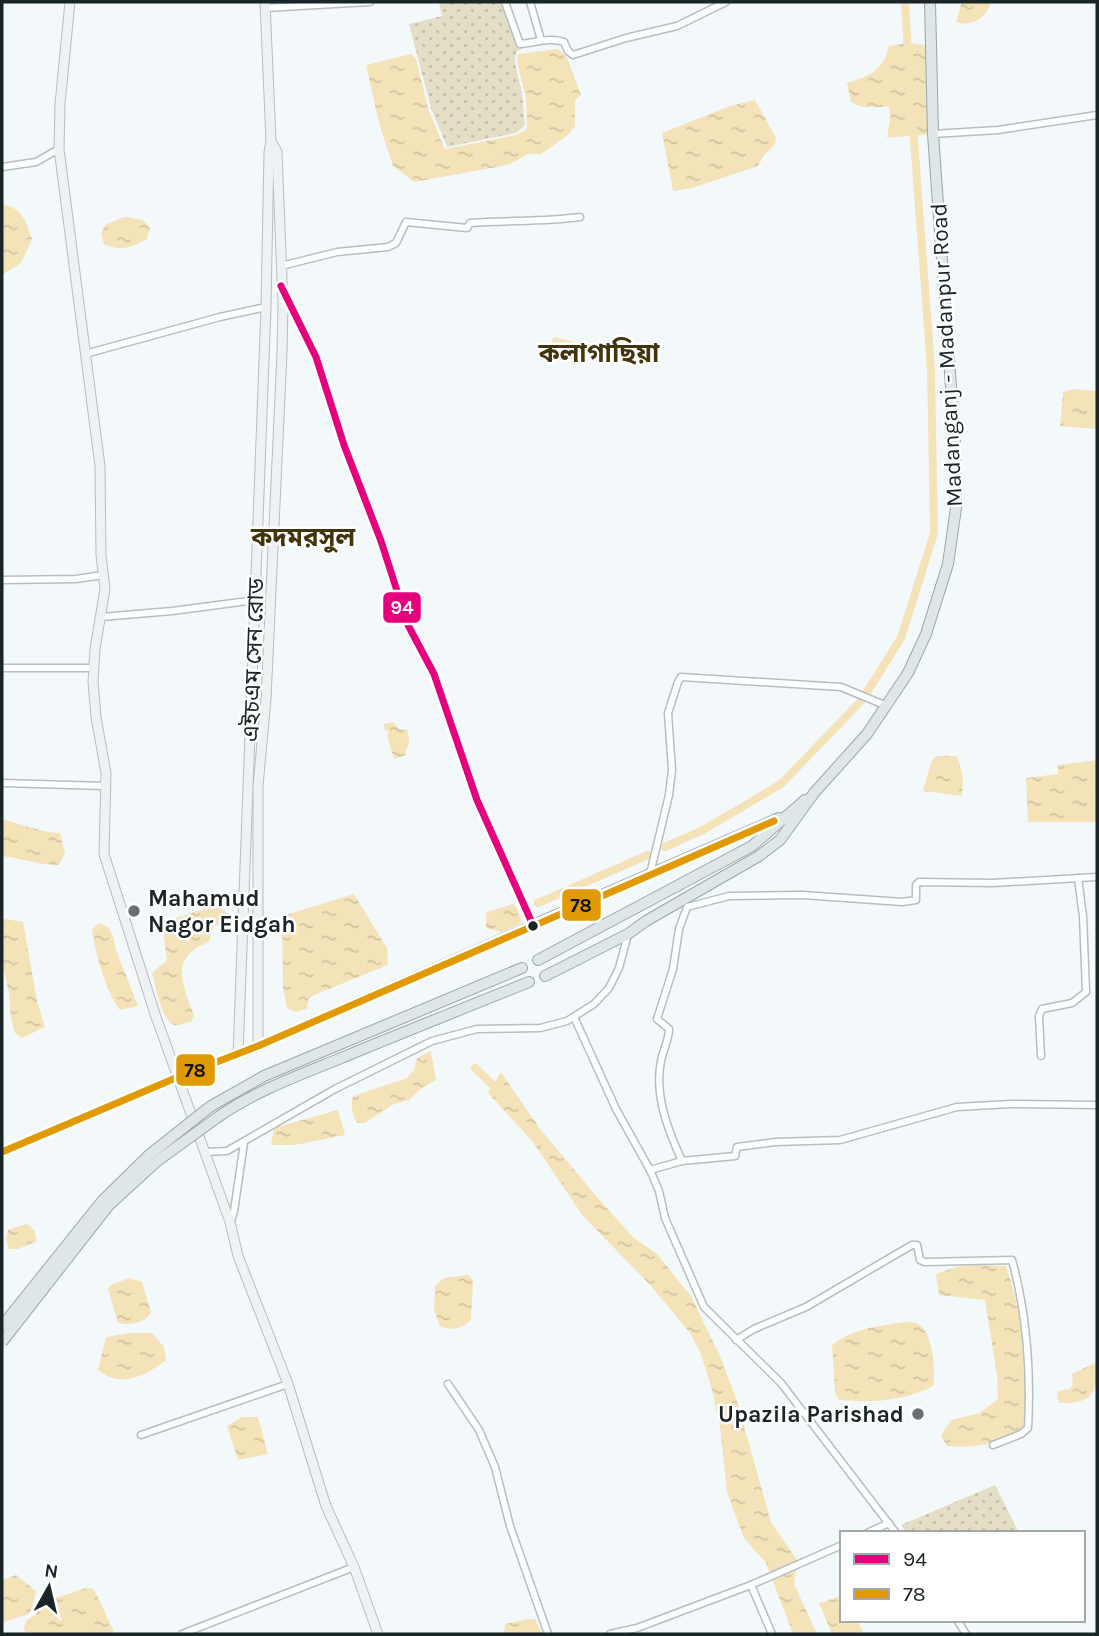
<svg xmlns="http://www.w3.org/2000/svg" width="1099" height="1636" font-family="Karla,'Noto Sans Bengali',sans-serif">
<defs>
<pattern id="park-dots" width="8" height="8" patternUnits="userSpaceOnUse" patternTransform="scale(1.75)"><rect width="8" height="8" fill="#e5dec7"/><path d="M2 2h.1M6 6h.1" fill="none" stroke="#c4beab" stroke-width="1.8" stroke-linecap="round"/></pattern>
<pattern id="water-ripples" width="26" height="14" patternUnits="userSpaceOnUse" patternTransform="scale(1.75)"><rect width="26" height="14" fill="#f4e3b9"/><path d="M2 4q2-2 4 0t4 0M15 11q2-2 4 0t4 0" fill="none" stroke="#d1c39f"/></pattern>
</defs>
<rect width="100%" height="100%" fill="#f3f9fa"/>
<g fill="url(#park-dots)">
<polygon points="448,2 507,2 524,47 516,52 515,63 522,93 525,125 516,133 447,147 431,108 409,24 442,16 439,4"/>
<polygon points="995,1485 1019,1533 907,1533 901,1525"/>
</g>
<g fill="url(#water-ripples)">
<path d="M962,2H991C987,17 971,28 956,22Z"/>
<path d="M910,43L926,45L930,134L887,138L890,119L889,107H862L851,102L847,83C871,75 882,72 889,46Z"/>
<polygon points="558,49 567,57 581,95 575,100 575,126 567,136 541,154 528,154 508,165 414,182 393,166 379,123 366,65 411,54 416,59 429,111 445,149 516,135 527,129 526,98 517,63 518,54"/>
<polygon points="755,100 776,138 774,146 764,155 758,166 692,188 673,191 662,133 730,106"/>
<path d="M2,205C22,206 27,223 32,239L21,263L2,275Z"/>
<path d="M124,217L143,220L150,228L147,239C131,248 121,252 104,244L101,234L105,225Z"/>
<polygon points="554,337 575,342 572,359 550,353 547,349"/>
<polygon points="1074,389 1096,391 1097,393 1097,428 1095,429 1060,426 1063,392"/>
<polygon points="393,722 399,729 408,730 409,744 405,752 407,755 394,759 387,736 389,730 385,731 384,724"/>
<polygon points="936,756 957,756 963,777 962,796 923,791 931,762"/>
<polygon points="1097,760 1097,822 1028,822 1026,778 1058,774 1058,765"/>
<path d="M2,819C15,823 49,834 60,833L65,853L59,865C38,865 22,858 2,856Z"/>
<polygon points="354,894 387,948 388,965 314,995 308,1000 307,1009 296,1012 287,1008 283,987 282,916"/>
<polygon points="513,904 517,908 522,923 502,932 486,928 486,912"/>
<path d="M219,907C226,912 233,916 231,925H214L209,942C168,957 183,985 194,1016L191,1022C186,1023 179,1026 174,1025C162,1021 155,985 152,973L167,960L162,923L197,911Z"/>
<polygon points="6,919 23,922 37,1001 45,1027 22,1038 15,1033 11,1019 9,994 2,961 2,921"/>
<path d="M100,923L109,928L114,939L116,950L138,1006L120,1010C107,994 94,950 92,929Z"/>
<path d="M431,1051L436,1080L423,1087L409,1100L392,1105L365,1123H358C351,1116 351,1105 353,1096L407,1078L414,1070L417,1058Z"/>
<polygon points="501,1072 540,1129 598,1198 633,1237 657,1254 691,1296 720,1356 736,1398 771,1522 797,1560 794,1584 817,1634 793,1634 766,1563 744,1538 727,1493 720,1426 712,1390 701,1354 690,1333 651,1286 583,1216 532,1141 488,1093"/>
<polygon points="338,1110 345,1135 295,1145 271,1145 274,1128"/>
<path d="M26,1224C34,1227 37,1234 36,1242L18,1249H9L6,1239L8,1230Z"/>
<path d="M976,1265L1006,1266C1024,1319 1028,1372 1025,1428C1002,1443 974,1449 947,1446L941,1435L951,1420L980,1413L998,1399L997,1375L985,1300L939,1295L936,1274L956,1267Z"/>
<path d="M468,1275L473,1281L471,1319C465,1328 450,1332 440,1326L434,1310L435,1286L444,1278Z"/>
<path d="M129,1278L142,1282L151,1312C146,1323 129,1326 118,1323L108,1289L111,1285Z"/>
<path d="M905,1322C911,1322 917,1322 921,1326C933,1336 936,1372 933,1386C906,1401 870,1403 839,1400L835,1393L832,1345C853,1328 879,1326 905,1322Z"/>
<path d="M129,1333H152L164,1347L166,1360C145,1376 121,1389 98,1370L106,1337Z"/>
<path d="M1097,1362C1097,1391 1095,1404 1060,1403L1057,1398L1058,1391L1070,1389L1073,1384L1072,1374Z"/>
<polygon points="242,1417 258,1417 268,1454 238,1460 227,1426"/>
<polygon points="16,1575 36,1591 30,1614 2,1622 2,1580"/>
<polygon points="86,1588 94,1589 115,1634 26,1634 24,1629 26,1621 37,1613 46,1601"/>
<polygon points="842,1596 842,1620 857,1620 864,1634 832,1634 819,1603"/>
<polygon points="528,1619 535,1619 542,1634 504,1634 505,1624"/>
</g>
<g fill="none" stroke-linecap="round" stroke-linejoin="round">
<g stroke="#f4e3b9" stroke-width="8">
<polyline points="905,2 908,54"/>
<polyline points="867,692 901,638 934,533 931,369 913,126"/>
<polyline points="665,847 703,830 781,784 863,699"/>
<polyline points="538,903 648,855"/>
<polyline points="475,1068 500,1092"/>
</g>
<g stroke="#b6bec0" stroke-width="9">
<g id="street">
<path d="M505,2L520,44C535,43 549,37 564,42L568,51L573,55L626,38L677,26L726,2"/>
<polyline points="530,2 541,40"/>
<polyline points="265,8 370,2"/>
<polyline points="933,134 998,130 1097,115"/>
<polyline points="2,167 36,162 59,149"/>
<path d="M281,266L337,252L388,247L396,243L406,222L467,228L470,223C507,220 543,222 580,217"/>
<polyline points="284,291 316,357 344,445 381,541 408,625 434,674 477,800 533,925"/>
<polyline points="85,354 220,317 266,307"/>
<polyline points="2,580 76,579 103,575"/>
<polyline points="101,617 172,611 256,600"/>
<polyline points="2,668 94,668"/>
<polyline points="2,783 105,786"/>
<polyline points="650,874 669,795 672,770 668,713 678,682 681,677 841,687 887,706"/>
<polyline points="574,1017 616,1109 650,1170 659,1191 665,1218 704,1307 781,1383 896,1533"/>
<polyline points="1041,1056 1039,1016 1042,1009 1072,1003 1086,992 1083,916 1078,878"/>
<polyline points="2,1152 178,1077"/>
<polyline points="205,1152 227,1151 335,1089 432,1041 477,1029 540,1028 567,1021 594,1004 609,988 619,968 628,934"/>
<path d="M682,1161C668,1130 654,1095 661,1061C663,1050 669,1040 669,1029L657,1019L673,969L679,929L687,907L729,896L803,895L902,902L916,900V885L919,882L993,883L1097,877"/>
<polyline points="650,1170 682,1161 735,1156 737,1147 776,1142 840,1140 957,1107 1011,1104 1097,1105"/>
<polyline points="231,1221 234,1211 244,1143"/>
<path d="M736,1340L754,1329L806,1307L912,1245H917L920,1260L925,1262L1012,1260C1027,1315 1031,1372 1028,1428L1021,1434L993,1445"/>
<polyline points="448,1384 479,1430 495,1467 510,1526 548,1634"/>
<polyline points="141,1435 288,1384"/>
<polyline points="867,1533 889,1523"/>
<polyline points="751,1585 772,1634"/>
<polyline points="957,1620 966,1634"/>
<polyline points="182,1634 354,1567"/>
<polyline points="610,1634 637,1628 751,1585 842,1545"/>
</g>
</g>
<g stroke="#b6bec0" stroke-width="11">
<g id="secondary">
<polyline points="70,2 60,104 59,149 100,466 101,555 105,589 95,649 93,682 96,717 106,773 104,854 156,1017 230,1222 238,1256 288,1384 326,1506 354,1567 378,1634"/>
<polyline points="258,1046 258,786 266,699 282,353 283,304 277,152 271,141"/>
<polyline points="238,1054 266,307 269,152 271,141 265,2"/>
<polyline points="178,1077 258,1046 533,925"/>
</g>
</g>
<g stroke="#98a7aa" stroke-width="12">
<g id="primary">
<polyline points="533,925 779,818"/>
<polyline points="538,960 752,846 805,800"/>
<polyline points="545,976 628,934 646,921 759,856 780,840 814,793 867,734 908,673 926,634 948,564 956,508 955,443 933,134 930,2"/>
<polyline points="211,1106 264,1076 522,968"/>
<path d="M218,1117C254,1092 294,1077 334,1061C399,1034 464,1008 529,982"/>
</g>
</g>
<use href="#street" stroke="#fdfefe" stroke-width="6"/>
<use href="#secondary" stroke="#eef2f3" stroke-width="9"/>
<use href="#primary" stroke="#dfe6e7" stroke-width="10"/>
<g stroke="#98a7aa" stroke-width="12" stroke-linecap="butt">
<g id="primary-bridge">
<polyline points="2,1326 103,1200 149,1155 211,1106"/>
<polyline points="2,1342 109,1205 156,1162 218,1117"/>
</g>
</g>
<use href="#primary-bridge" stroke="#dfe6e7" stroke-width="10"/>
<g stroke="#fff" stroke-width="12">
<polyline id="bus-1" points="281,286 316,357 344,445 381,541 408,625 434,674 477,800 533,925"/>
</g>
<g stroke="#fff" stroke-width="12">
<polyline id="bus-2" points="2,1152 178,1077 258,1046 774,821"/>
</g>
<use href="#bus-1" stroke="#e5007d" stroke-width="7"/>
<use href="#bus-2" stroke="#e19904" stroke-width="7"/>
</g>
<g fill="#666f71" stroke="#fff" stroke-width="2.5">
<circle cx="134" cy="911" r="7"/>
<circle cx="918" cy="1414" r="7"/>
</g>
<circle fill="#1a2527" stroke="#fff" stroke-width="2.5" cx="533" cy="926" r="6"/>
<g text-anchor="middle" stroke-width="5" stroke-linejoin="round" paint-order="stroke">
<g font-size="23" fill="#1a2527" stroke="#fff">
<text transform="translate(946 355) rotate(-93)" y="8">Madanganj - Madanpur Road</text>
<text transform="translate(253 660) rotate(-88)" y="8">এইচএম সেন রোড</text>
</g>
<g font-size="23" font-weight="bold" fill="#1a2527" stroke="#fff" text-anchor="start">
<text x="148" y="906">Mahamud<tspan x="148" dy="26">Nagor Eidgah</tspan></text>
<text x="904" y="1422" text-anchor="end">Upazila Parishad</text>
</g>
<g font-size="26" font-weight="bold" fill="#43340b" stroke="#fff">
<text x="599" y="362">কলাগাছিয়া</text>
<text x="303" y="546">কদমরসুল</text>
</g>
</g>
<g stroke="#fff" stroke-width="2.5">
<rect x="382" y="591" width="40" height="33" rx="7" fill="#e5007d"/>
<rect x="561" y="888" width="41" height="34" rx="7" fill="#e19904"/>
<rect x="175" y="1053" width="41" height="34" rx="7" fill="#e19904"/>
</g>
<g font-size="19" text-anchor="middle" font-weight="bold" fill="#fff">
<text x="402" y="614">94</text>
</g>
<g font-size="19" text-anchor="middle" font-weight="bold" fill="#111">
<text x="581" y="912">78</text>
<text x="195" y="1077">78</text>
</g>
<rect width="1099" height="1636" fill="none" stroke="#1a2527" stroke-width="7"/>
<rect x="840" y="1531" width="245" height="91" fill="#ffffff" stroke="#a3a8a9" stroke-width="2"/>
<rect x="854" y="1554" width="35" height="10" fill="#e5007d" stroke="#a3a8a9" stroke-width="2"/>
<text x="903" y="1566" font-size="21" fill="#1a2527">94</text>
<rect x="854" y="1589" width="35" height="10" fill="#e19904" stroke="#a3a8a9" stroke-width="2"/>
<text x="903" y="1601" font-size="21" fill="#1a2527">78</text>
<g transform="translate(49 1587) rotate(8)" stroke="#ffffff" stroke-width="5" paint-order="stroke">
<path d="M0-5L12 26L0 18L-12 26Z" fill="#1a2527"/>
<text y="-10" font-size="19" font-weight="bold" text-anchor="middle" fill="#1a2527">N</text>
</g>
</svg>
